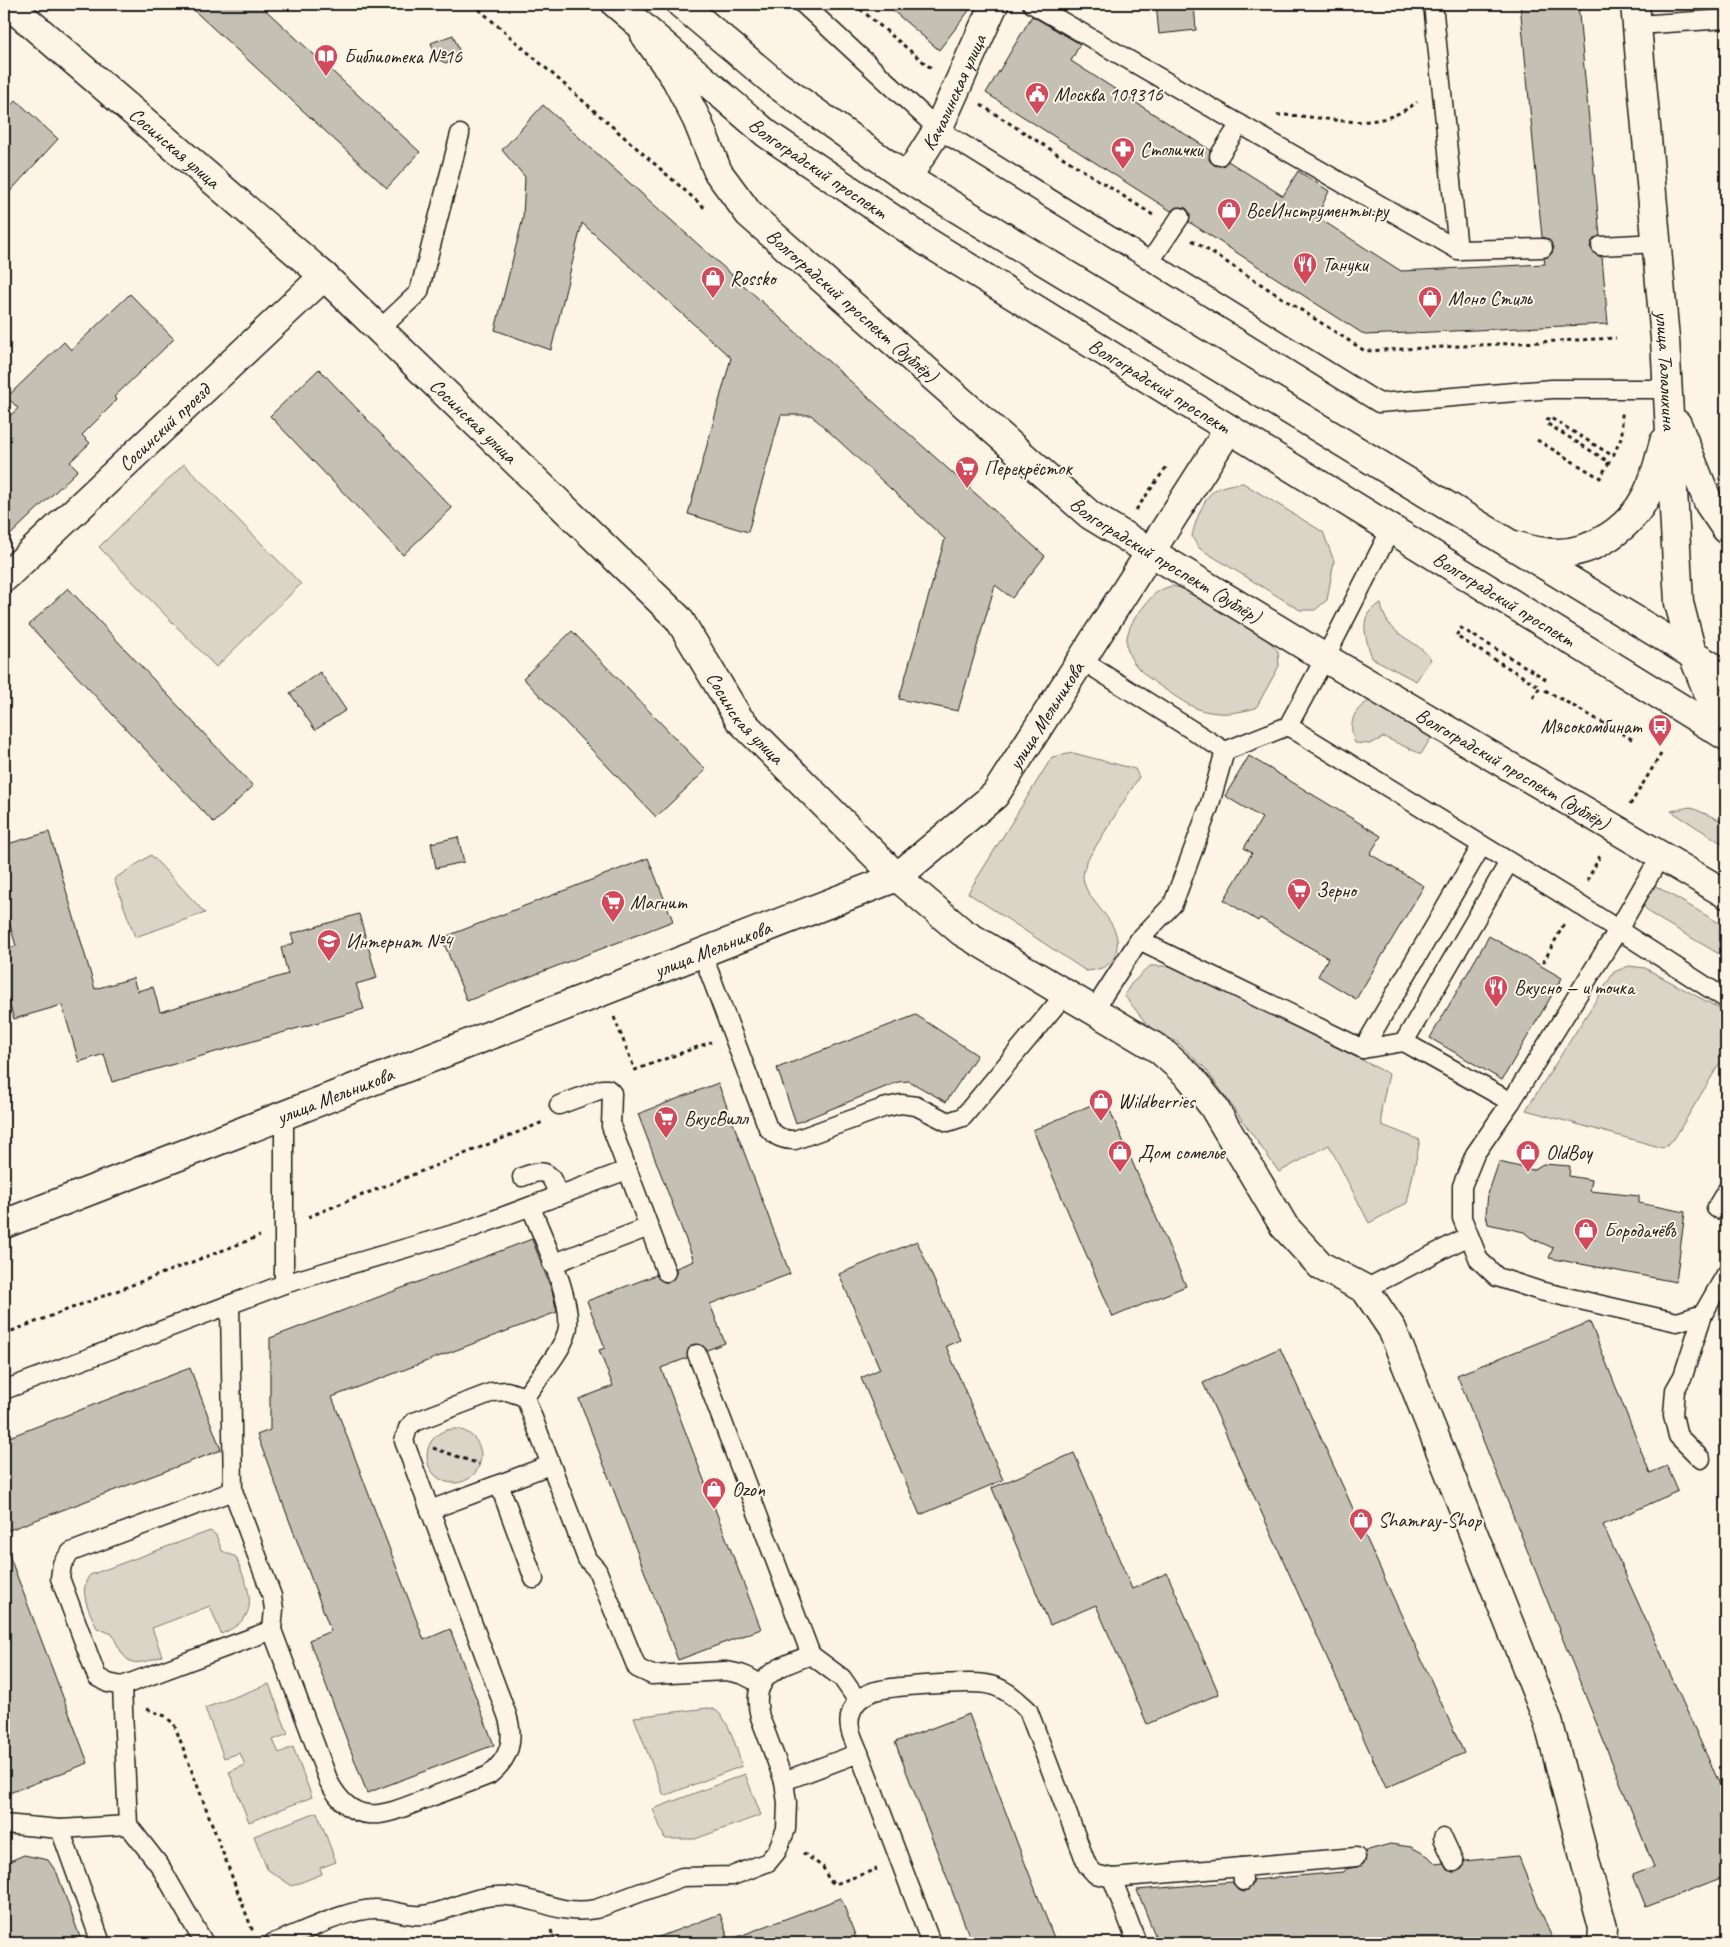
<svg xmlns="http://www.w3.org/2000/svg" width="1730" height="1947" font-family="Caveat,sans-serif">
<rect width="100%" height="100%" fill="#fcf5e5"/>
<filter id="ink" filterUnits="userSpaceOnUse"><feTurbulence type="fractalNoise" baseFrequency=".02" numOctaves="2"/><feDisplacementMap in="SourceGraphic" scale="10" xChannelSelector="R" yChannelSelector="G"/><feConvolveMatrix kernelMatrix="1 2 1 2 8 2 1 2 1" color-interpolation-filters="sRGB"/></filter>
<g filter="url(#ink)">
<g fill="#dbd5c8" stroke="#7c7872">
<polygon points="184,464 301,584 216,667 99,547"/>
<path d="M1243,483L1323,532L1334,561L1327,600L1315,610H1300L1199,548L1192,537C1194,524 1204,497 1215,490C1224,485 1234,484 1243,483Z"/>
<path d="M1172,586L1190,590L1264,636L1278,651L1279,666L1256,708C1240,712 1227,715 1210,712C1195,710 1182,701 1169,692C1138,672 1109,650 1140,611C1152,597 1153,591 1172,586Z"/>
<path d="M1381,604C1387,637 1413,636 1431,659L1416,681L1372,658C1366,639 1356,613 1381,604Z"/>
<path d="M1372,700L1434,733L1421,754L1384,737L1370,744L1355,743C1348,725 1352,708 1372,700Z"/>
<path d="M1073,753L1135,769L1139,777L1086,862C1085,867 1083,873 1083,877C1085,904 1125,921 1116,952C1112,967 1099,970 1086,971L968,893L1052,757Z"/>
<polygon points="1690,807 1726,823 1726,846 1671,811"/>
<polygon points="151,855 205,913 135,937 114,879"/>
<polygon points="1654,885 1726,927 1726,958 1654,916 1643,906"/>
<polygon points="1150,966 1179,966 1389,1074 1381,1110 1382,1125 1420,1140 1407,1203 1369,1223 1329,1145 1279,1172 1205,1068 1176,1041 1153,1032 1124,995 1131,984"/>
<polygon points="1629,966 1645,968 1726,1012 1726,1053 1674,1139 1663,1148 1526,1110 1614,972"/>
<circle cx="454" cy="1456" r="27"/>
<path d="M210,1531L216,1535L222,1551L236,1557C249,1591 264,1616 221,1634L210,1606L152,1628L162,1656C129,1668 127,1665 112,1634L97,1628C90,1612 77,1591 90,1575Z"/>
<polygon points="269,1684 288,1734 273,1740 279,1753 293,1747 312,1797 249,1822 229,1772 245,1765 240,1753 224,1758 205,1708"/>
<path d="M708,1708C728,1709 736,1749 742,1766L664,1796L634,1717Z"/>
<polygon points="745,1774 761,1815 695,1839 666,1839 664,1837 653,1809"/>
<polygon points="317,1812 336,1862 320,1868 322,1874 292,1886 267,1869 254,1836"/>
</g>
<g fill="#c4c0b3" stroke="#1c1c1c">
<polygon points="187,4 259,4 420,152 387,188"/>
<polygon points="885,4 974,4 939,50"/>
<polygon points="1156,4 1194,4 1196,30 1159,34"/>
<polygon points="1520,4 1578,4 1600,236 1592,241 1590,247 1596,255 1602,257 1608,324 1365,335 1189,222 1190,213 1186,208 1176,207 1171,211 986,93 1032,16 1080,44 1071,61 1210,150 1209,160 1214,165 1223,166 1228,161 1283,196 1298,171 1329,191 1317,217 1401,271 1545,264 1544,258 1552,253 1554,247 1548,239 1542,237"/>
<polygon points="453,35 459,50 455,60 446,63 437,59 431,43"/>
<polygon points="16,100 58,139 4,198 4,113"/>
<polygon points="543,105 1045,556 1012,598 995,585 958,711 899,699 945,539 811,415 781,415 748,532 688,514 731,358 582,223 551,350 495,330 523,218 525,177 502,150"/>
<polygon points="130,294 174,339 114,397 117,400 82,435 90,443 70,462 78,470 4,541 4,422 18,408 7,397 64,342 71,350"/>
<polygon points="319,369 452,508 403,555 270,416"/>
<polygon points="68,588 253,786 214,823 29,625"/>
<polygon points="572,631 706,770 656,817 523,678"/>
<polygon points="320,672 346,710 315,730 290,693"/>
<polygon points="1249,756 1381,836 1370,854 1424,886 1356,999 1318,976 1328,958 1260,918 1258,921 1224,900 1252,853 1244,848 1262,818 1225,796"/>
<polygon points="49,832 95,989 133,978 137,991 153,987 160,1012 288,974 281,948 294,943 291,934 359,914 377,978 356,984 364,1009 112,1082 104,1054 79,1062 62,1005 14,1019 4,986 4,949 16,946 4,904 4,845"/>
<polygon points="458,837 464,862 436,868 431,843"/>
<polygon points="648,858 673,921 467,1001 442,938"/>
<polygon points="1489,936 1562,978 1502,1080 1430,1038"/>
<polygon points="916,1015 977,1055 946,1102 909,1081 898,1082 796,1123 777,1068"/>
<polygon points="718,1083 790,1274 710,1304 725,1343 707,1350 703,1346 694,1344 689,1348 687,1358 661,1368 761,1629 678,1660 579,1399 613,1386 599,1350 605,1348 587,1301 656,1275 664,1282 670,1282 676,1274 676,1268 694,1261 638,1114"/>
<polygon points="1105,1099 1186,1286 1113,1317 1033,1130"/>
<polygon points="1499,1162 1533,1170 1543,1164 1570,1166 1569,1176 1592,1180 1590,1191 1639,1196 1639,1203 1685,1212 1676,1282 1549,1258 1553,1248 1531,1238 1524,1232 1488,1224 1486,1214 1488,1194"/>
<polygon points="532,1239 552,1291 557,1312 332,1397 424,1640 450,1629 494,1745 367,1793 309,1640 331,1631 257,1435 270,1430 270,1338"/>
<polygon points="917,1241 960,1340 946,1346 1003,1480 920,1515 861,1378 880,1369 839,1274"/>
<polygon points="1590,1322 1650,1473 1667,1466 1678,1491 1603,1525 1726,1798 1726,1876 1646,1907 1633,1875 1654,1867 1457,1375"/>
<polygon points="1280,1348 1464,1753 1386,1788 1203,1383"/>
<polygon points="190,1368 221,1450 4,1532 4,1439"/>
<polygon points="1074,1453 1132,1589 1167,1573 1219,1694 1147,1724 1096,1605 1050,1625 992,1488"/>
<polygon points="4,1547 6,1547 88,1763 4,1795"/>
<polygon points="969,1714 1018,1845 1056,1943 972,1943 895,1742"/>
<polygon points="1390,1844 1411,1847 1428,1856 1436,1864 1443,1863 1447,1870 1453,1872 1462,1869 1464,1861 1518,1856 1554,1943 1158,1943 1137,1890 1232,1882 1238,1890 1244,1892 1252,1886 1254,1880 1343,1872 1345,1869 1357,1867 1365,1862 1365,1851"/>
<polygon points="24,1855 48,1860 57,1873 82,1943 4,1943 4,1868 10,1861"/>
<polygon points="841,1898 858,1943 649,1943 648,1941 720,1914 729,1940"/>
</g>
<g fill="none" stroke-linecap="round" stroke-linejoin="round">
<g stroke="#1c1c1c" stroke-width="21">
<g id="lane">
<polyline points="803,4 938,129 1379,403 1552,389 1667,389"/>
<polyline points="1032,4 1458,250 1543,248"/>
<polyline points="1433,4 1458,250"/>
<polyline points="1637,25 1726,19"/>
<polyline points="1219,156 1240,124"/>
<polyline points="1601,246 1657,243"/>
<polyline points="1151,260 1180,217"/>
<polyline points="380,329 419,292 460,134"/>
<polyline points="1083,661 1225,751"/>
<polyline points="1288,726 1575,902 1726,999"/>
<polyline points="1139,940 1363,1049 1404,1042 1511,1102 1618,930 1661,855"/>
<path d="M702,953L768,1128C776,1137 783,1140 795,1140L883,1108L901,1104L916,1106L948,1122L963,1117L1066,993"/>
<polyline points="1094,1010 1139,940 1173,904 1209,807 1225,751 1288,726 1325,658 1391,529"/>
<polyline points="1404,1042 1509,862"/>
<polyline points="1363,1049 1482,845"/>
<polyline points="1511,1102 1475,1154 1462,1186 1462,1218 1479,1260 1497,1277 1540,1291 1677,1322 1703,1314 1726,1274"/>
<polyline points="559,1105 602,1089 608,1089 612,1093 611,1126 666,1272"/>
<polyline points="284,1115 284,1284"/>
<path d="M522,1177C548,1167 550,1173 559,1196"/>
<polyline points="1726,1191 1716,1208 1726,1212"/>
<polyline points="552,1264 649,1227"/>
<polyline points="1365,1289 1469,1236"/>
<polyline points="697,1354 811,1655 842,1678 858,1701"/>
<polyline points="4,1390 284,1284 464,1231 627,1170"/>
<path d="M525,1397C537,1379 561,1353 567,1332C575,1303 542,1237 531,1207"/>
<polyline points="1701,1459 1678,1436 1673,1415 1675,1390 1683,1376 1703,1314"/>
<polyline points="499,1484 534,1579"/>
<path d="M233,1491L272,1596L274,1609L272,1630L329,1782C355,1831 387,1814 428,1798C449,1790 469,1783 489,1775C510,1758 515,1740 507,1715L404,1441L408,1428L414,1422L493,1392L507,1391L525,1397L587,1559L597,1570L637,1668L652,1675L725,1671C740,1673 750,1676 761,1686"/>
<polyline points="430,1510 550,1465"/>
<polyline points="122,1686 108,1683 97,1677 60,1578 62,1564 71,1552 233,1491 230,1305"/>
<path d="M859,1753C854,1740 846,1727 851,1713C854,1703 862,1696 872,1692C887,1686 969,1681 986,1684C1004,1687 1015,1698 1028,1710L1087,1865L1095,1874L1112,1878L1242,1867"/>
<path d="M784,1781L760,1717C749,1675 779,1667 811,1655"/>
<polyline points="4,1824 60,1829 128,1825"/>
<polyline points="60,1829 101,1943"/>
<polyline points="1443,1838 1454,1862"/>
<polyline points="1112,1878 1137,1943"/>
<polyline points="1243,1881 1242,1867 1356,1857"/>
<polyline points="204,1943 160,1866 128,1825 122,1686 272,1630"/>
<path d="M273,1943C301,1933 345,1910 374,1909C390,1908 406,1917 423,1915C454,1911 472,1894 507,1896C541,1898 559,1916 596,1909L682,1877L732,1876L768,1862L777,1851L786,1829L787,1803L784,1781L859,1753L931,1943"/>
</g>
</g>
<g stroke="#1c1c1c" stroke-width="31">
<g id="street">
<path id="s1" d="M8,4L324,276L679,619L739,719L897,877L962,932L1160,1050L1189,1076L1213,1106L1284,1226L1321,1266L1365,1289L1392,1329L1548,1721L1603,1928L1602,1943"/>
<path id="s2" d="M645,35L676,79L697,120L718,172L749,214L1090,515L1325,658L1726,894"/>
<path id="s3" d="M907,178L938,129L994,4"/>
<path id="s4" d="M4,578L324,276"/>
</g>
</g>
<g stroke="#1c1c1c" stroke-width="31">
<g id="secondary">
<path id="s5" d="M1635,4L1665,339L1679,603L1692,653L1715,710L1726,728"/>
<polyline points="1677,424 1709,504 1726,529"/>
<path d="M1514,545C1524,548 1534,551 1544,552C1591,559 1636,526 1652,483C1657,470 1660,456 1664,442"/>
<path id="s6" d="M4,1224L897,877L995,795L1229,429"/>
</g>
</g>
<g stroke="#1c1c1c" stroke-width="31">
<g id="primary">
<path id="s7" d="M616,4L767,134L924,240L1726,736"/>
<polyline points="681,4 776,84 907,178 1726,675"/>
</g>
</g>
<g stroke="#1c1c1c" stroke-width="3" stroke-dasharray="4 4" stroke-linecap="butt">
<polyline points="473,4 707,210"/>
<polyline points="854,4 932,69"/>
<polyline points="981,105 1153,215"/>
<path d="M1277,115C1327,114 1372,137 1417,102"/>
<polyline points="1192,240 1365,351 1616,338"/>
<polyline points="1724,349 1726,348"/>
<polyline points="1537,440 1600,478 1609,462 1546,423 1549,417 1613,456 1622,436 1622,412"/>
<polyline points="1136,510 1167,466"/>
<polyline points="1545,690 1635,741"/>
<polyline points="1533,698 1540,687 1456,636 1461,628 1549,681"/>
<polyline points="1630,805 1661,754"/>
<polyline points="1587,881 1601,854"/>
<polyline points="1543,963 1564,924"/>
<polyline points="614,1017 635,1070 711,1042"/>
<polyline points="308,1217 543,1122"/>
<polyline points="4,1334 260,1236"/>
<polyline points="433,1448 479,1464"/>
<polyline points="147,1709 165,1716 174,1724 253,1932"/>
<polyline points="803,1853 823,1867 829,1880 835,1884 877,1869"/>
<polyline points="551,1930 555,1943"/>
</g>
<use href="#lane" stroke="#fcf5e5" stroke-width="18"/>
<use href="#street" stroke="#fcf5e5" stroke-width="28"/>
<use href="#secondary" stroke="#fcf5e5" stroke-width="28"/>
<use href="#primary" stroke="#fcf5e5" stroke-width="28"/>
</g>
</g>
<defs>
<g id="library-pin" transform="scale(1.25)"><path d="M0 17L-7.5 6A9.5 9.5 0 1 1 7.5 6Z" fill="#d1495b" stroke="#fcf5e5"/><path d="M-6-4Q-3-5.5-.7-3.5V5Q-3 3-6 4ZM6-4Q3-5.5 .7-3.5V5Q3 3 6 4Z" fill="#fff"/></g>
<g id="civic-pin" transform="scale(1.25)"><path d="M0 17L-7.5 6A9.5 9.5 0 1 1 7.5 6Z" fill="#d1495b" stroke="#fcf5e5"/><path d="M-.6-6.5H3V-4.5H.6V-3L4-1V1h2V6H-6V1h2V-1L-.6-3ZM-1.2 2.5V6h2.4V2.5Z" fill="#fff"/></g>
<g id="pharmacy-pin" transform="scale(1.25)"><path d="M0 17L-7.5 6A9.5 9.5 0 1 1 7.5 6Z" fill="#d1495b" stroke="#fcf5e5"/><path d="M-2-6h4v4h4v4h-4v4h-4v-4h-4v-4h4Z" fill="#fff"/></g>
<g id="shop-pin" transform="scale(1.25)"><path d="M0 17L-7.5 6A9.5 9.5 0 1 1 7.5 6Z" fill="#d1495b" stroke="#fcf5e5"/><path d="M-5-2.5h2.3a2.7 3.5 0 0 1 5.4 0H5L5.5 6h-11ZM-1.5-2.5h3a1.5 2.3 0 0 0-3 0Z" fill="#fff"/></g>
<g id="restaurant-pin" transform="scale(1.25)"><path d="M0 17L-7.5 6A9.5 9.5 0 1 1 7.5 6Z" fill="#d1495b" stroke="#fcf5e5"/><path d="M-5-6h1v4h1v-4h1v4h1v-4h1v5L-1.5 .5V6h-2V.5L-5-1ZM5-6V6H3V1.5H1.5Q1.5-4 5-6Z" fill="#fff"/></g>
<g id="supermarket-pin" transform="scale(1.25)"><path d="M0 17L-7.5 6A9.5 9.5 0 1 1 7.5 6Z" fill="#d1495b" stroke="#fcf5e5"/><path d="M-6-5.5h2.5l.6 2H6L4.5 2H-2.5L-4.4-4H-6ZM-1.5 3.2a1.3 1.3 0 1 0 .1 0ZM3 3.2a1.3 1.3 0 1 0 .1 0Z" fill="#fff"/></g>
<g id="bus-pin" transform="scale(1.25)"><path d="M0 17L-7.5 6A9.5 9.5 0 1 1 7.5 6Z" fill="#d1495b" stroke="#fcf5e5"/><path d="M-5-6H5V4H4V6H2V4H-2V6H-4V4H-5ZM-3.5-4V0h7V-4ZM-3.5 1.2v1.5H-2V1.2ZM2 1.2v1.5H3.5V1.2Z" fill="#fff"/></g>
<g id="school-pin" transform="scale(1.25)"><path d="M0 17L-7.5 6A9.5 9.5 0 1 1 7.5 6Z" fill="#d1495b" stroke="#fcf5e5"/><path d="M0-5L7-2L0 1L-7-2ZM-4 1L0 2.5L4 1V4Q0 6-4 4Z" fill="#fff"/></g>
</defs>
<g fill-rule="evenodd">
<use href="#library-pin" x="326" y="56"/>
<use href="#civic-pin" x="1037" y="94"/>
<use href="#pharmacy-pin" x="1123" y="149"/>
<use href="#shop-pin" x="1229" y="210"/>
<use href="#restaurant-pin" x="1305" y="264"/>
<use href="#shop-pin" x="713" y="278"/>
<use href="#shop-pin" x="1430" y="298"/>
<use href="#supermarket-pin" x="967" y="468"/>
<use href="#bus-pin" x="1660" y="726"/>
<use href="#supermarket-pin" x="1299" y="890"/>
<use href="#supermarket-pin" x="613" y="902"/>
<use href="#school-pin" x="329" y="941"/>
<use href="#restaurant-pin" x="1496" y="987"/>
<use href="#shop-pin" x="1101" y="1101"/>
<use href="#supermarket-pin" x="666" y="1118"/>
<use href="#shop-pin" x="1120" y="1152"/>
<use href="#shop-pin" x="1528" y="1152"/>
<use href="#shop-pin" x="1586" y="1230"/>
<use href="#shop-pin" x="714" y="1489"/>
<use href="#shop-pin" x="1361" y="1520"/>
</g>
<g text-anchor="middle" stroke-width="4" stroke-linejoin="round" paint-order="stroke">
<g font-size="20" fill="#1c1c1c" stroke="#fcf5e5" text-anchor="start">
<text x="344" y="63">Библиотека №16</text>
<text x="1054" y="101">Москва 109316</text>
<text x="1140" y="156">Столички</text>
<text x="1246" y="217">ВсеИнструменты.ру</text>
<text x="1322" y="271">Тануки</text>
<text x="730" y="285">Rossko</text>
<text x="1448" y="305">Моно Стиль</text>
<text x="984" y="475">Перекрёсток</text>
<text x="1642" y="733" text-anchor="end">Мясокомбинат</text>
<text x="1316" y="897">Зерно</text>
<text x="630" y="909">Магнит</text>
<text x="346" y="948">Интернат №4</text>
<text x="1514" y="994">Вкусно — и точка</text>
<text x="1118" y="1108">Wildberries</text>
<text x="684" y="1125">ВкусВилл</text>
<text x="1138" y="1159">Дом сомелье</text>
<text x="1546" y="1159">OldBoy</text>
<text x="1604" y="1237">Бородачёвъ</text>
<text x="732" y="1496">Ozon</text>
<text x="1378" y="1527">Shamray-Shop</text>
</g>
<g font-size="20" fill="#1c1c1c" stroke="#fcf5e5">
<text dy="7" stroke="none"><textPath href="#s3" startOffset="98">Качалинская улица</textPath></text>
<text dy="7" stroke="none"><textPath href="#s1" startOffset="220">Сосинская улица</textPath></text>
<text dy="7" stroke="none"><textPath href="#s7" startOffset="261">Волгоградский проспект</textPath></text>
<text dy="7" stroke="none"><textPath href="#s2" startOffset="346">Волгоградский проспект (дублёр)</textPath></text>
<text dy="7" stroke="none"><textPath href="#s5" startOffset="368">улица Талалихина</textPath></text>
<text dy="7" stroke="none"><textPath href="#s7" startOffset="666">Волгоградский проспект</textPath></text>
<text dy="7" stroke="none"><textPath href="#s1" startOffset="625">Сосинская улица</textPath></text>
<text dy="7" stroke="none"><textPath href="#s4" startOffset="220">Сосинский проезд</textPath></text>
<text dy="7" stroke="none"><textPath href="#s2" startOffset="751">Волгоградский проспект (дублёр)</textPath></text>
<text dy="7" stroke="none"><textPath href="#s7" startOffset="1071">Волгоградский проспект</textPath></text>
<text dy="7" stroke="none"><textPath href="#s1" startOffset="1030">Сосинская улица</textPath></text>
<text dy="7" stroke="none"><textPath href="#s6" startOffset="1180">улица Мельникова</textPath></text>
<text dy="7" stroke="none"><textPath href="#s2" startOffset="1156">Волгоградский проспект (дублёр)</textPath></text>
<text dy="7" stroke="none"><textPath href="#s6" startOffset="760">улица Мельникова</textPath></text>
<text dy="7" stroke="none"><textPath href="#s6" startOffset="355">улица Мельникова</textPath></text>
</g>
</g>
<rect width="1730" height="1947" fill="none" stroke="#fcf5e5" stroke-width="20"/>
<rect x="10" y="10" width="1710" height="1927" fill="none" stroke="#1c1c1c" stroke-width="2" filter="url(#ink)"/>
</svg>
